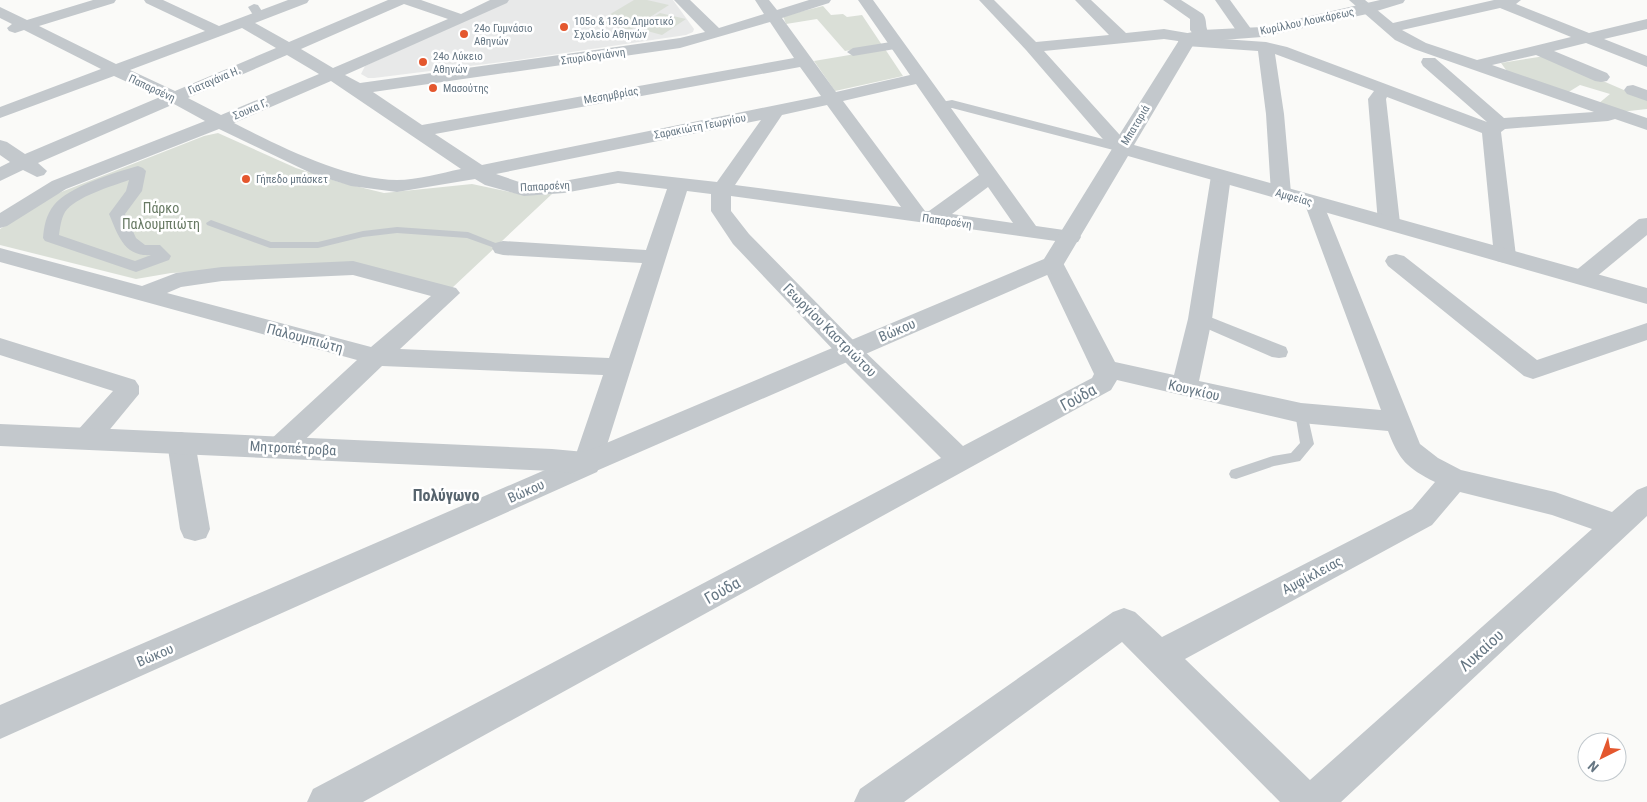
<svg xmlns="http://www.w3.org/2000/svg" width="1647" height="802" font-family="'Roboto Condensed',sans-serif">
<rect width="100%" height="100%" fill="#fafaf8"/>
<polygon fill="#e8e9e9" points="508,0 673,0 694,29 693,32 686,35 511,61 374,78 368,78 361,74 365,66"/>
<g fill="#dadfd7">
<polygon points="634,0 647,0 669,5 630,30 597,22"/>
<polygon points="823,6 831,15 843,14 847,17 862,15 882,45 845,51 817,19 786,24 783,16"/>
<polygon points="660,13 686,19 662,35 636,28"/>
<polygon points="885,49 903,76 835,91 814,61"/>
<polygon points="1545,56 1647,100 1647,109 1620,112 1598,104 1610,94 1580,85 1567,93 1509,74 1501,63"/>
<polygon points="218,133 296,168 339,182 384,193 472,184 524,195 552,194 452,288 355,264 171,273 136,279 0,245 0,229 51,196 204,136"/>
</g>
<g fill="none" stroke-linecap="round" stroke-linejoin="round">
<g fill="#c3c8cc" fill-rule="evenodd">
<polygon points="211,220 271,242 318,242 363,231 397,227 468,232 508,248 503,251 467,238 397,233 363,237 318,248 270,248 207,225 206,223"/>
<polygon points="1301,408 1305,410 1307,413 1314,444 1300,461 1274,466 1236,479 1231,478 1229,474 1231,470 1273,456 1291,453 1300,443 1295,413 1297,410"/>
</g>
<g fill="#c3c8cc" fill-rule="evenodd">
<polygon points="254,4 258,5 265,16 263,18 259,20 255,18 248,7"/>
<polygon points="897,41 901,42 903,45 901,48 853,56 847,52 853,48"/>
<polygon points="952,100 1126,145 1128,148 1126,151 1121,152 952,108 941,110 934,106 936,103"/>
<path d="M138,166L143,168L146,171L142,191L125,214L136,238L145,245H160L171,256L169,260L136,272L45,241L43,238C44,226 46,215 54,205C68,187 116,172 138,166ZM129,180L126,191L109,214C118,235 124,257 151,255L135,261L59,235C60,228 61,219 65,212C75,197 112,186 129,180Z"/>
<polygon points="1200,313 1286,347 1288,352 1286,357 1279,358 1272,357 1194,323 1191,319 1194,315"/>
</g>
<g fill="#c3c8cc" fill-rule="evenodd">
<path d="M93,0H116L114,3L39,26L116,64L205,31L146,3L144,0H163L219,26L288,0H309L307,3L255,23L289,42L388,0H421L461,14L490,0H509L507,3L345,75L360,83L680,38L705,32L674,0H690L719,28L764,14L755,0H769L777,10L809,0H831L829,3L782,18L836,92L910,75L858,0H873L1036,226L1078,232L1081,237L1078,242L1070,243L731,196V211L749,234L858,345L963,446L1092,378L1094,374L1042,264L1045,259L1053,257L1061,259L1115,362L1174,375L1188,319L1211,176L1214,172L1221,170L1228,172L1231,176L1212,319L1199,381L1301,403L1381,410L1304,202L1307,198L1314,196L1321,198L1420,444L1438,458L1461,470L1555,492L1612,512L1637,490L1647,486V516L1341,802H1280L1122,642L904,802H854L860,789L1113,612L1124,608L1135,612L1162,637L1412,509L1435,482C1407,468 1399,460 1388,431L1301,423L1117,380L1111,390L363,802H307L313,789L941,458L840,357L733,244L711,211V194L687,191L601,464L597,472L0,739V705L575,457L603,375L382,366L290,454L280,457L270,454L266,447L270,440L357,360L0,262V248L142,286L176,273L222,267L353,261L456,288L460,293L400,349L609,358L642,263L503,255L495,253L492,248L495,243L503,241L646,250L667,189L618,183L564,193L524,196L485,185L475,179L397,192L351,186L313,174L219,129L66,189L7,226L0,228V213L52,181L205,121L174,104L38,163L47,171L44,175L37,177L23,170L0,181V167L10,162L0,155V140L7,142L25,154L160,97L114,76L0,118V107L101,69L24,30L15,33L9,31L7,28L12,24L0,18V7L27,20ZM404,4L448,19L333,68L301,49ZM770,22L794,58L422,125L373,92L680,48ZM242,28L276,48L175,91L130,70ZM287,55L319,74L221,115L188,98ZM800,67L821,96L482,165L435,134ZM331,81L461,169C441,173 418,180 397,180C347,180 278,146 234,123ZM916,84L979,175L929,211H925L843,101ZM827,105L901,207L735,185L782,115ZM761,120L717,182L618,171L564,181L525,184L496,174ZM988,187L1013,223L952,214ZM353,275L431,296L371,347L167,293L181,287L222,281ZM1460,492L1552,515L1592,529L1310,780L1185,659L1432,525Z"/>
<path d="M979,0H994L1036,42L1109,35L1075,0H1091L1126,33L1164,29L1193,34L1190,30V19L1163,0H1181L1203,14C1208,21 1204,27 1210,35L1208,38L1266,42L1287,47L1487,122L1423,66L1421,62L1423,58H1435L1504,118L1594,112L1414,49L1395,40L1349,0H1365L1393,23L1494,0H1521L1516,4L1589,33L1647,19V29L1604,39L1647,56V67L1586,43L1554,51L1607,73L1610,77L1607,81L1601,82L1595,81L1536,55L1492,65L1647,118V130L1615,119L1608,121L1505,129L1501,132L1516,256L1513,261L1505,263L1497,261L1494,256L1482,133L1387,97L1386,99L1400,223L1396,227L1389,229L1382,227L1378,223L1368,99L1374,91L1275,54L1284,114L1291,193L1288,197L1281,199L1274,197L1271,193L1266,114L1258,51L1186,46L1180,44L1178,41L1164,39L1044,51L1128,144L1131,148L1128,152L1121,154L1114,152L1026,50ZM1500,8L1571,37L1477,60L1426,43L1402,30Z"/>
<polygon points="1215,0 1230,0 1254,33 1252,36 1240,36"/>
<polygon points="1633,85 1647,90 1647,101 1627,94 1624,90 1627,86"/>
<polygon points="1647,218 1647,235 1590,282 1582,284 1574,282 1571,277 1574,272 1639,219"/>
<polygon points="1396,254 1404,256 1537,360 1647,323 1647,340 1542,376 1533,379 1524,376 1388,266 1385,261 1388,256"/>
<polygon points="0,338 135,380 139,386 139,394 97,445 87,448 77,445 73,438 77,431 113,391 0,355"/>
<polygon points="181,432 191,435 195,442 210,529 206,538 195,541 184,538 180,529 167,442 171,435"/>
</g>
<polygon fill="#c3c8cc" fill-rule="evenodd" points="1380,0 1405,0 1403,3 1367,14 1262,37 1195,42 1134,145 1647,288 1647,304 1128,156 1061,269 587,475 552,471 0,446 0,424 552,449 585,452 1044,259 1112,149 1111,148 1183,34 1202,30 1262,27"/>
</g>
<g fill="#e4572e" stroke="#fff" stroke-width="2">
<circle cx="564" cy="27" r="5"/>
<circle cx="464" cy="34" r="5"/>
<circle cx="423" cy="62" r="5"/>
<circle cx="433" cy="88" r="5"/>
<circle cx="246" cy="179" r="5"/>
</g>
<g text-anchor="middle" stroke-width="5" stroke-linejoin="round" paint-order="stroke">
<g font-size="11" fill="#657683" stroke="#fff" text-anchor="start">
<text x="574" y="25">105ο &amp; 136ο Δημοτικό<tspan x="574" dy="13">Σχολείο Αθηνών</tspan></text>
<text x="474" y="32">24ο Γυμνάσιο<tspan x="474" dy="13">Αθηνών</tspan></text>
<text x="433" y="60">24ο Λύκειο<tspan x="433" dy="13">Αθηνών</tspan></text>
<text x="443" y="92">Μασούτης</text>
<text x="256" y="183">Γήπεδο μπάσκετ</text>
</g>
<g font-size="11" fill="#657683" stroke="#fff">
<text transform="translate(1307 21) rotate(-12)" y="4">Κυρίλλου Λουκάρεως</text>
<text transform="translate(593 56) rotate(-8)" y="4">Σπυριδογιάννη</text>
<text transform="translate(214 80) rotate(-23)" y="4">Γιαταγάνα Η.</text>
<text transform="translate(152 88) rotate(25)" y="4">Παπαρσένη</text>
<text transform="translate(611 95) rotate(-10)" y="4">Μεσημβρίας</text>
<text transform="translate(250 109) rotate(-23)" y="4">Σουκα Γ.</text>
<text transform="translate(1135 125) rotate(-59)" y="4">Μπαταριά</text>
<text transform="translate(700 126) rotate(-11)" y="4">Σαρακιώτη Γεωργίου</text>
<text transform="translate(545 186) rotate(-3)" y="4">Παπαρσένη</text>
<text transform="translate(1294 197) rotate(16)" y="4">Αμφείας</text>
<text transform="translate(947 221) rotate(8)" y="4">Παπαρσένη</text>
</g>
<g font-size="14" fill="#687a64" stroke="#fff">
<text x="161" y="213">Πάρκο<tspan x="161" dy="16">Παλουμπιώτη</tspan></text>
</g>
<g font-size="14" fill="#657683" stroke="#fff">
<text transform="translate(830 330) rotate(45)" y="5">Γεωργίου Καστριώτου</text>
<text transform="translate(897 330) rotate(-23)" y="5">Βώκου</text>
<text transform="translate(305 338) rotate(15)" y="5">Παλουμπιώτη</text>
<text transform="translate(1194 390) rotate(13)" y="5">Κουγκίου</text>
<text transform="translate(293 448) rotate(3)" y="5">Μητροπέτροβα</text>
<text transform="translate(526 491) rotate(-24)" y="5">Βώκου</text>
<text transform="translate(1312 575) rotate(-28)" y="5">Αμφίκλειας</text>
<text transform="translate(155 655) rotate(-23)" y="5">Βώκου</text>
</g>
<g font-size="16" fill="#657683" stroke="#fff">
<text transform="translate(1078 397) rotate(-28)" y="6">Γούδα</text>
<text transform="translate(722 590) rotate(-29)" y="6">Γούδα</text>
<text transform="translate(1481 650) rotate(-42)" y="6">Λυκαίου</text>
</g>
<g font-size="16" font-weight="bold" fill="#57646e" stroke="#fff">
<text x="446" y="501">Πολύγωνο</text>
</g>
</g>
<g transform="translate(1602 757) rotate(222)"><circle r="24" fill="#ffffff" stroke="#c1c8cd"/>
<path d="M0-4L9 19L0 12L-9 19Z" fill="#e4572e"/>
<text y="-8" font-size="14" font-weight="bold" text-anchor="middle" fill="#657683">N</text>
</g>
</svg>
